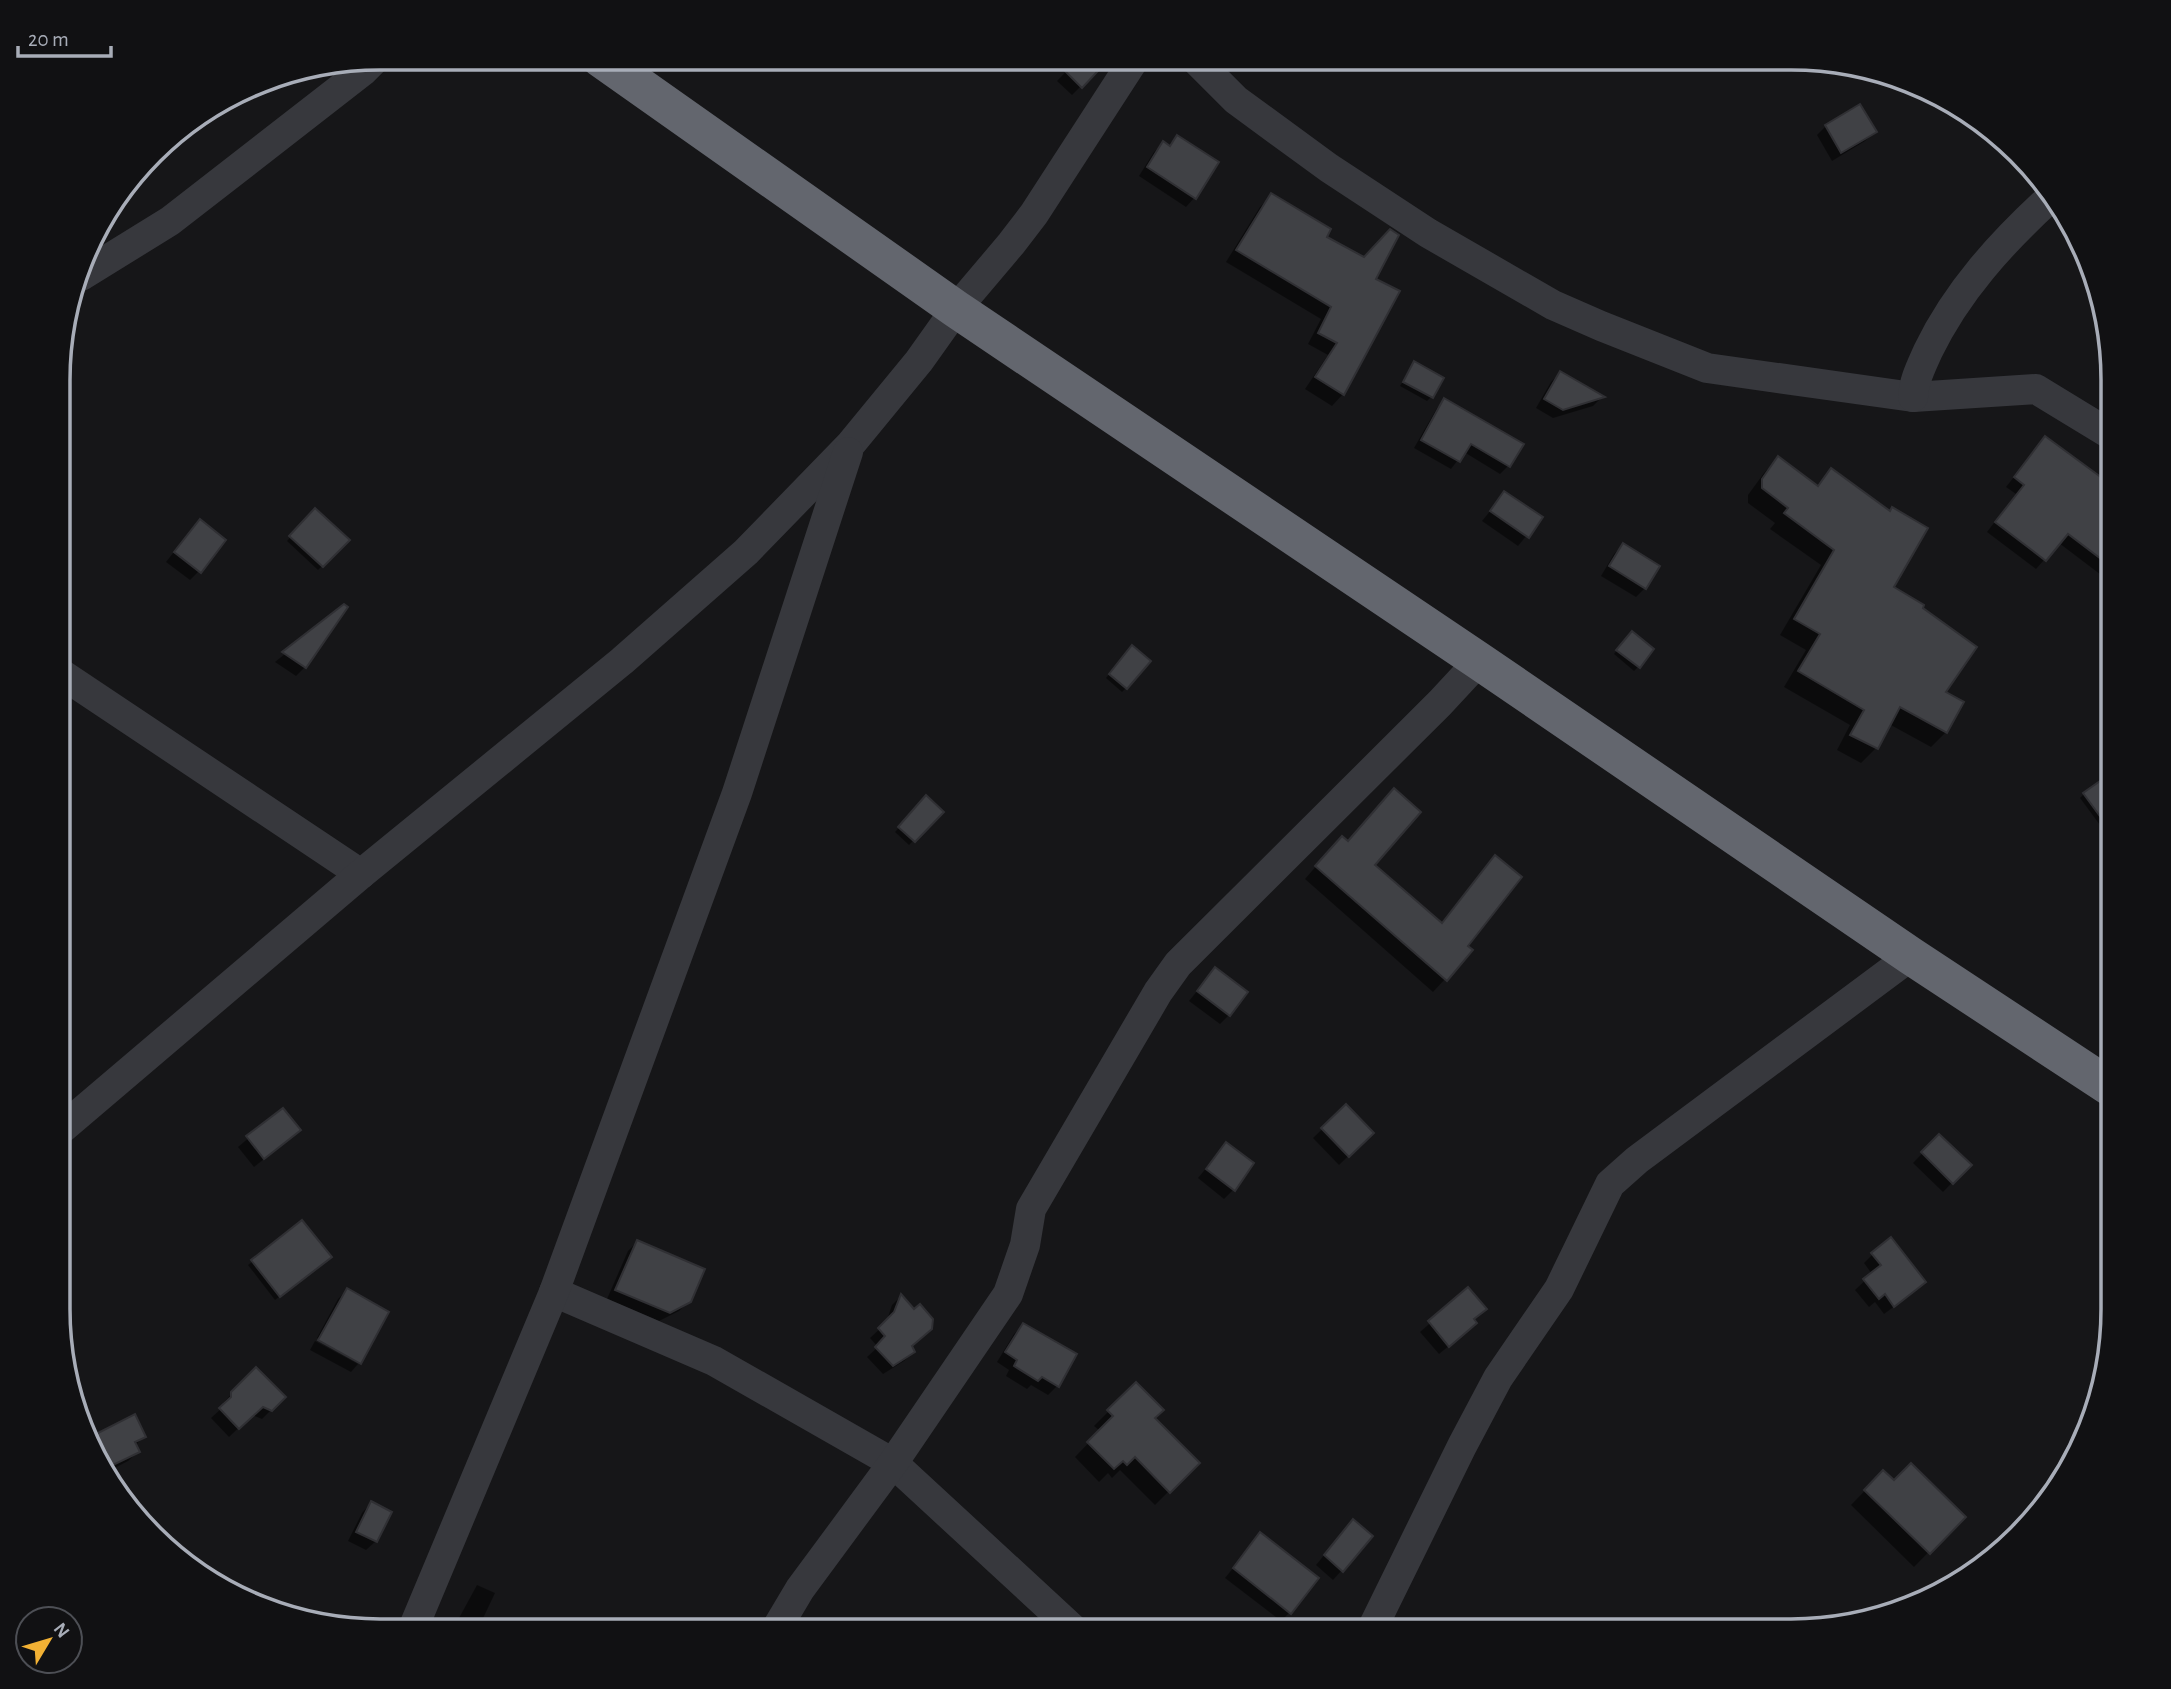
<svg xmlns="http://www.w3.org/2000/svg" width="2171" height="1689" font-family="'Alegreya Sans',sans-serif">
<rect width="100%" height="100%" fill="#161618"/>
<g fill="#0007">
<polygon points="1079,58 1081,86 1072,95 1057,81"/>
<polygon points="1826,126 1874,132 1865,141 1832,161 1817,135"/>
<polygon points="1177,137 1195,197 1186,207 1139,176 1154,152 1163,143 1168,146"/>
<polygon points="1271,196 1324,237 1364,258 1374,279 1343,394 1332,406 1305,389 1328,355 1308,344 1321,319 1226,262 1260,207"/>
<polygon points="1415,363 1431,397 1427,401 1400,386"/>
<polygon points="1560,373 1602,397 1593,406 1553,418 1536,408 1551,382"/>
<polygon points="1445,401 1522,445 1508,466 1500,474 1464,452 1451,469 1414,448 1437,408"/>
<polygon points="2045,438 2113,488 2113,584 2059,543 2036,569 1987,532 2016,494 2006,487"/>
<polygon points="1778,458 1816,486 1831,471 1943,693 1962,703 1946,732 1931,747 1889,724 1876,748 1861,763 1837,750 1850,725 1784,687 1806,650 1780,635 1821,565 1770,529 1775,523 1748,503 1748,495 1764,473"/>
<polygon points="1505,493 1541,518 1518,546 1482,521"/>
<polygon points="315,510 348,540 318,570 287,541"/>
<polygon points="191,530 199,571 190,580 166,562"/>
<polygon points="1623,545 1645,588 1636,597 1601,576 1614,554"/>
<polygon points="344,606 305,667 296,676 275,662"/>
<polygon points="1628,637 1638,667 1634,671 1614,654"/>
<polygon points="1128,651 1126,688 1122,692 1106,678"/>
<polygon points="2084,794 2113,816 2100,825 2080,798"/>
<polygon points="927,798 941,812 909,845 895,832"/>
<polygon points="1330,850 1373,865 1440,924 1495,857 1465,946 1471,951 1433,992 1305,879"/>
<polygon points="1215,969 1229,1015 1220,1024 1189,1001"/>
<polygon points="1346,1106 1372,1133 1339,1165 1313,1138"/>
<polygon points="282,1110 289,1139 254,1167 238,1147"/>
<polygon points="1939,1136 1969,1165 1943,1192 1913,1163"/>
<polygon points="1226,1144 1233,1190 1224,1199 1198,1178"/>
<polygon points="302,1223 326,1261 275,1300 248,1265"/>
<polygon points="637,1242 689,1301 679,1311 659,1321 607,1299 628,1251"/>
<polygon points="1873,1254 1915,1291 1884,1314 1875,1302 1869,1307 1855,1290 1872,1274 1864,1263"/>
<polygon points="347,1290 387,1313 359,1363 359,1361 317,1338 338,1299"/>
<polygon points="1468,1290 1472,1320 1466,1332 1439,1354 1420,1332"/>
<polygon points="901,1296 913,1352 904,1361 883,1374 867,1357 878,1347 870,1338 886,1323 892,1305"/>
<polygon points="1023,1325 1057,1386 1048,1395 1031,1385 1027,1389 1006,1376 1009,1370 997,1362 1014,1334"/>
<polygon points="315,1341 358,1364 351,1372 310,1350"/>
<polygon points="256,1369 284,1397 262,1419 252,1415 229,1437 211,1418 223,1407 223,1403"/>
<polygon points="1136,1384 1153,1418 1197,1463 1155,1505 1120,1470 1112,1478 1108,1473 1099,1482 1075,1457 1100,1431 1094,1426"/>
<polygon points="97,1436 144,1436 135,1446 138,1452 128,1461 107,1472 91,1452 89,1444"/>
<polygon points="1883,1472 1894,1482 1963,1517 1914,1567 1851,1505"/>
<polygon points="371,1503 376,1541 366,1550 348,1541 362,1513"/>
<polygon points="1344,1531 1342,1570 1333,1580 1316,1565"/>
<polygon points="1260,1535 1290,1612 1281,1621 1225,1578"/>
<polygon points="477,1585 495,1593 477,1631 452,1631"/>
</g>
<g fill="#404145" stroke="#303034" stroke-width="2">
<polygon points="1077,58 1110,58 1082,88 1065,71"/>
<polygon points="1860,104 1877,132 1841,153 1825,125"/>
<polygon points="1177,135 1219,162 1196,199 1147,167 1163,141 1170,146"/>
<polygon points="1271,193 1331,229 1327,237 1364,257 1390,229 1399,235 1376,279 1400,291 1344,395 1315,377 1337,343 1318,333 1331,307 1236,250"/>
<polygon points="1414,361 1444,378 1433,398 1403,382"/>
<polygon points="1560,371 1605,397 1563,410 1544,399"/>
<polygon points="1444,398 1524,444 1510,467 1471,444 1460,462 1421,440"/>
<polygon points="2045,436 2113,486 2113,568 2068,534 2046,561 1995,522 2024,485 2014,477"/>
<polygon points="1778,456 1818,486 1831,468 1890,511 1892,507 1928,528 1894,587 1924,605 1923,608 1977,647 1946,692 1964,702 1947,733 1900,707 1878,749 1850,735 1864,710 1798,671 1820,634 1794,619 1834,550 1784,513 1788,508 1762,488 1762,479"/>
<polygon points="1504,491 1543,517 1529,538 1490,511"/>
<polygon points="315,508 350,540 323,567 289,536"/>
<polygon points="200,519 226,540 201,573 174,552"/>
<polygon points="1623,543 1660,566 1646,589 1609,566"/>
<polygon points="344,604 348,607 306,668 282,652"/>
<polygon points="1632,631 1654,649 1640,668 1616,650"/>
<polygon points="1132,645 1151,661 1127,689 1109,674"/>
<polygon points="2113,772 2113,834 2083,793"/>
<polygon points="1394,788 1421,812 1375,865 1442,923 1495,855 1522,877 1468,946 1473,950 1447,981 1315,866 1342,836 1348,841"/>
<polygon points="926,795 944,812 915,842 898,827"/>
<polygon points="1215,967 1248,992 1230,1016 1197,991"/>
<polygon points="1346,1104 1374,1133 1349,1157 1321,1128"/>
<polygon points="283,1108 301,1130 264,1159 246,1136"/>
<polygon points="1939,1134 1972,1165 1953,1184 1921,1152"/>
<polygon points="1226,1142 1254,1163 1235,1191 1206,1169"/>
<polygon points="302,1220 332,1257 280,1297 251,1260"/>
<polygon points="1891,1237 1926,1282 1894,1307 1885,1294 1879,1299 1863,1279 1881,1265 1871,1253"/>
<polygon points="637,1240 705,1269 691,1302 670,1313 615,1290"/>
<polygon points="1468,1287 1487,1309 1474,1319 1477,1323 1449,1347 1428,1321"/>
<polygon points="347,1288 389,1312 361,1364 318,1340"/>
<polygon points="901,1294 914,1309 920,1304 933,1319 932,1329 912,1346 915,1352 893,1366 875,1347 885,1336 878,1328 894,1312"/>
<polygon points="1023,1323 1077,1354 1059,1387 1042,1377 1038,1381 1014,1366 1017,1360 1005,1352"/>
<polygon points="256,1367 286,1397 272,1411 263,1407 239,1429 219,1408 231,1397 231,1392"/>
<polygon points="1136,1382 1164,1410 1155,1418 1200,1463 1170,1493 1135,1457 1127,1465 1123,1461 1114,1469 1087,1442 1113,1416 1107,1410"/>
<polygon points="135,1414 146,1437 135,1442 140,1452 111,1466 96,1434"/>
<polygon points="1911,1463 1966,1517 1930,1554 1864,1490 1883,1470 1894,1480"/>
<polygon points="371,1501 392,1512 377,1542 356,1532"/>
<polygon points="1353,1519 1373,1536 1343,1572 1324,1555"/>
<polygon points="1260,1532 1319,1578 1291,1614 1233,1568"/>
</g>
<g fill="none" stroke-linecap="round" stroke-linejoin="round">
<g stroke="#37383d" stroke-width="30">
<polyline points="1194,58 1236,100 1329,168 1428,233 1553,305 1601,326 1707,368 1913,397 2036,389 2113,436"/>
<polyline points="81,276 170,221 363,71 376,58"/>
<path d="M1913,397C1914,380 1921,367 1928,351C1957,291 2001,243 2050,198"/>
<polyline points="60,673 361,874"/>
<polyline points="59,1131 361,874 622,661 746,552 850,445 919,361 956,309 1011,244 1034,214 1135,58"/>
<polyline points="554,1292 714,1361 893,1463 1075,1631"/>
<polyline points="412,1631 554,1292 737,793 848,452"/>
<polyline points="775,1631 800,1589 893,1463 1008,1294 1025,1245 1031,1209 1158,992 1178,964 1440,703 1479,661"/>
<polyline points="1371,1631 1462,1446 1498,1378 1559,1289 1610,1184 1637,1160 1911,956"/>
</g>
<polyline stroke="#63666e" stroke-width="38" points="600,58 956,309 1479,661 1911,956 2113,1089"/>
</g>
<path d="M0 0H2171V1689H0ZM380 70H1791A310 310 0 0 1 2101 380V1309A310 310 0 0 1 1791 1619H380A310 310 0 0 1 70 1309V380A310 310 0 0 1 380 70Z" fill="#111113" fill-rule="evenodd"/>
<path fill="none" stroke="#a8adb8" stroke-width="3.5" d="M380 70H1791A310 310 0 0 1 2101 380V1309A310 310 0 0 1 1791 1619H380A310 310 0 0 1 70 1309V380A310 310 0 0 1 380 70Z"/>
<g transform="translate(49 1640) rotate(52)"><circle r="33" fill="#111113" stroke="#4d4f55" stroke-width="2"/>
<path d="M0-5L12 26L0 18L-12 26Z" fill="#f2b134"/>
<text y="-10" font-size="19" font-weight="bold" text-anchor="middle" fill="#a8adb8">N</text>
</g>
<path d="M18 46v10h93v-10" fill="none" stroke="#a8adb8" stroke-width="3.5"/>
<text x="28" y="46" font-size="21" fill="#a8adb8" stroke="#111113" stroke-width="5" paint-order="stroke">20 m</text>
</svg>
